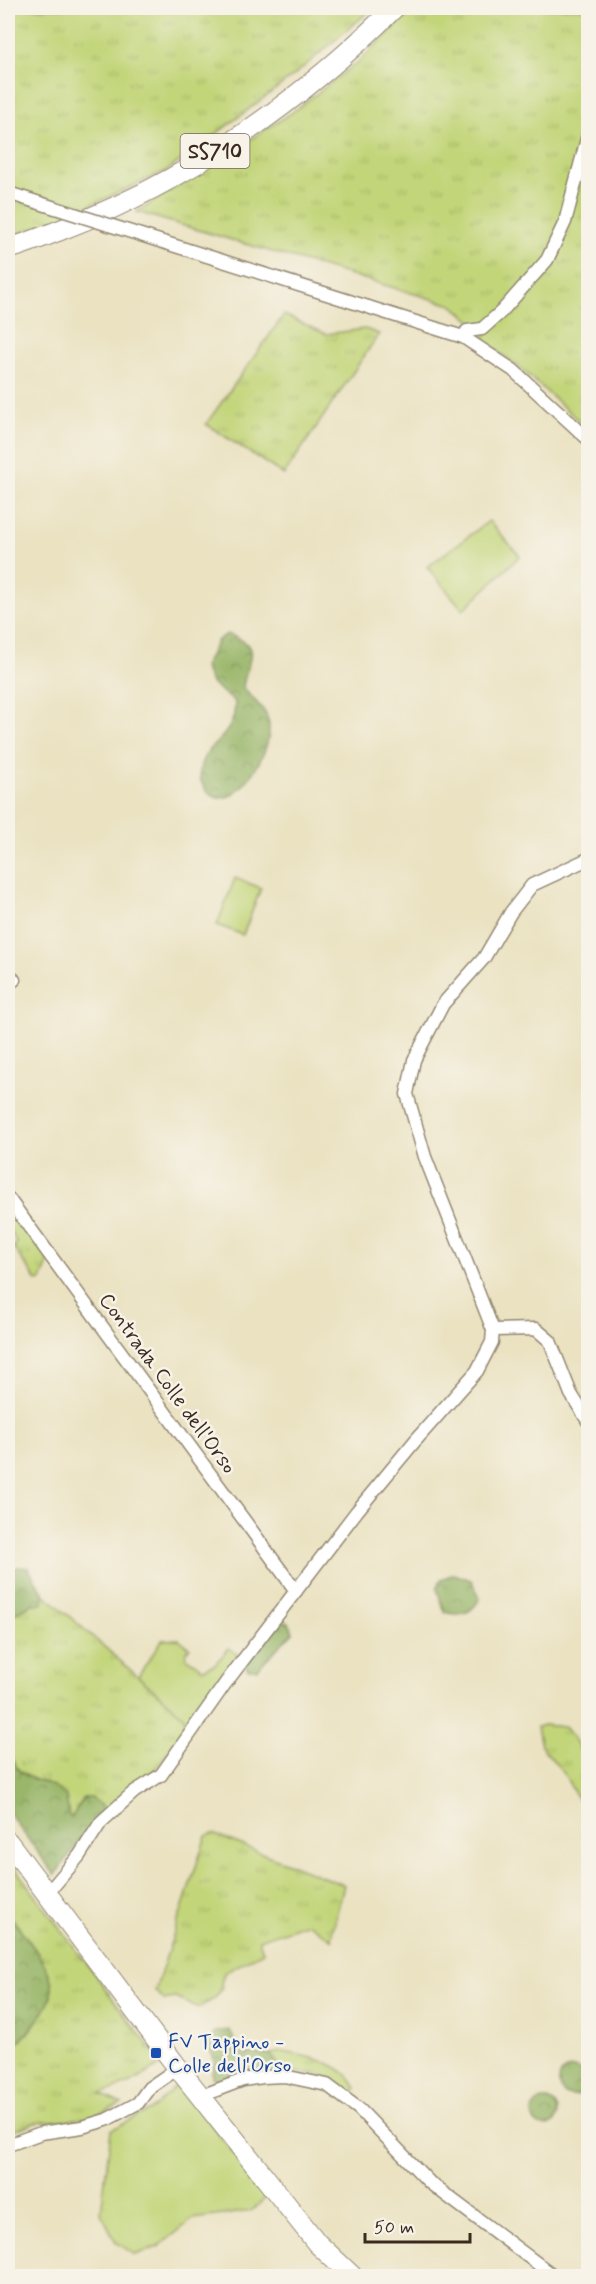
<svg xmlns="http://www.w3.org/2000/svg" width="596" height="2284" font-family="Mynerve,sans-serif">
<defs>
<pattern id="grass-tufts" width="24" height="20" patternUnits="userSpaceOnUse" patternTransform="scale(1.5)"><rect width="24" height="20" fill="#c2d579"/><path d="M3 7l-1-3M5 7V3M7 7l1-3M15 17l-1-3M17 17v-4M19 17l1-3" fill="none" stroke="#a8b768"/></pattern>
<pattern id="forest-crowns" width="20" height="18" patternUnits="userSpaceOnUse" patternTransform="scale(1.5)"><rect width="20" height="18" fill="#99b669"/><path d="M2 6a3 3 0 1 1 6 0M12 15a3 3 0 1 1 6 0" fill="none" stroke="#7e9456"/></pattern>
</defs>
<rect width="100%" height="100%" fill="#f7f3e8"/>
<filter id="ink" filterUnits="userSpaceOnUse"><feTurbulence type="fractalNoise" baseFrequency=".0167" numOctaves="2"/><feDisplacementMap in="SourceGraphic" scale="12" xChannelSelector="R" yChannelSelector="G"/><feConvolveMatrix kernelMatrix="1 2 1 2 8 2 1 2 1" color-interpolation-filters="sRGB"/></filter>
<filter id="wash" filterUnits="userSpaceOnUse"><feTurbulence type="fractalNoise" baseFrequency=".008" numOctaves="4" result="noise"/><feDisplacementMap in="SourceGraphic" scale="24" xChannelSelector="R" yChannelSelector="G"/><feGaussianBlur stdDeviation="1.35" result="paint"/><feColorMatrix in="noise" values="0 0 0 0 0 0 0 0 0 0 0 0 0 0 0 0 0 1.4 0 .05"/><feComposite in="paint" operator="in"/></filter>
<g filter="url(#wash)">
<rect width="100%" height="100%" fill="#eae2c1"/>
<g fill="url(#grass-tufts)" stroke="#7e804c" stroke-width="1.5">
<polygon points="8,8 373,8 293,76 168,170 47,225 8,236"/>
<polygon points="415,8 588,8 588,429 518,366 483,341 486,333 452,305 137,212 290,114 358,62"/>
<polygon points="284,315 326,334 365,329 379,334 284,475 206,424"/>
<polygon points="8,1202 48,1256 48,1264 41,1280 37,1281 13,1247 17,1243 11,1232 8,1234"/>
<path d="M44,1594L191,1723L156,1768L103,1813L84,1798L72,1817L68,1816L65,1796C45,1778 26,1785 10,1759L8,1617L32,1604L42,1603Z"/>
<path d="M543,1725L565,1727C591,1756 589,1782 588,1818L563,1772L541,1746L537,1727Z"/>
<polygon points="213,1834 344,1885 331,1937 333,1940 308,1923 259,1940 263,1952 224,1973 221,1983 222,1989 215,1998 199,2008 175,1998 164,2000 155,1991 206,1836"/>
<polygon points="8,1859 162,2064 131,2083 100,2094 122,2104 87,2118 34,2123 8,2133 8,2053 32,2029 52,1989 49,1974 8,1913"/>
<path d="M283,2052C308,2057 347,2062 356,2089L351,2093L319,2074L276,2071V2062L270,2054Z"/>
</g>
<g fill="url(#forest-crowns)" stroke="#6a7044" stroke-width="1.5">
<path d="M227,634C265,646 246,659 243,688C251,698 265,708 268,720C274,744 251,783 231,795C216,804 199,788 200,773C200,743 236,742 235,702L211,683L204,667L218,640Z"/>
<polygon points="18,1567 28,1568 44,1594 43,1603 32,1604 8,1617 8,1570"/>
<path d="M454,1574L471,1580L480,1597C474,1613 460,1617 445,1612L437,1589L441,1579Z"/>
<polygon points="281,1621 289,1623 293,1632 257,1669 248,1669 245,1665"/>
<path d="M8,1741C14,1789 38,1771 66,1796L69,1816L72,1817L84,1798H92L102,1806L103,1813L84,1834L55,1875L8,1812Z"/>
<path d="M8,1913C20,1930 54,1968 52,1989C51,2011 22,2038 8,2053Z"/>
<path d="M230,2030L236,2045V2053L270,2054L276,2062V2071L218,2082L212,2077C211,2071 214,2069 214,2063C215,2050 199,2048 216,2032Z"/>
<circle cx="573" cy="2082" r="14"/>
<circle cx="545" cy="2113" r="13"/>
</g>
<g fill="#c2d579" stroke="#7e804c" stroke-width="1.5">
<polygon points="489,521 520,556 463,610 427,567"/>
<polygon points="235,878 261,888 243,935 217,925"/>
<polygon points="179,1639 190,1648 185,1653 187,1658 203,1669 215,1664 229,1648 238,1655 191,1723 138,1676 162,1640"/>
<polygon points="178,2084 268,2196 251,2211 193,2219 158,2247 135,2255 116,2242 101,2213 111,2130 154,2108"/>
</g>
</g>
<g filter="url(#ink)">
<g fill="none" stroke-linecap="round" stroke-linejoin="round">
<g stroke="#928670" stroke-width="15">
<g id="minor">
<polyline points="368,307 463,337 513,370 588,439"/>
<polyline points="463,337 467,331 482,329 502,311 547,260 565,222 588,135"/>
<polyline points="8,972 14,980"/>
<polyline points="8,1198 296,1591"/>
<polyline points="493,1330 536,1329 550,1341 571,1394 588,1421"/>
<polyline points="46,1895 79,1856 101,1822 134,1792 161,1775 227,1681 357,1511 415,1441 477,1371 492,1342 493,1330 425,1157 407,1094 414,1060 443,1004 484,958 511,912 532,885 588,859"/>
<polyline points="201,2096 243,2080 263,2077 284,2076 327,2085 359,2109 430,2183 554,2276"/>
<polyline points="8,2145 41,2133 82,2127 106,2120 138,2103 149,2088 178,2068"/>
</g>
</g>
<g stroke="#928670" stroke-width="22">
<g id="primary">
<path d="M8,249C26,244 45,236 63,229C188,181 300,102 394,8"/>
<polyline points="8,1842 178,2068 317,2243 352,2276"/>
</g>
</g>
<use href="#minor" stroke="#fff" stroke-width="12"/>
<use href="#primary" stroke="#fff" stroke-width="20"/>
<g stroke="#928670" stroke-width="15" stroke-linecap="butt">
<polyline id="minor-bridge" points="8,193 368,307"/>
</g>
<use href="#minor-bridge" stroke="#fff" stroke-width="12"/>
</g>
</g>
<rect fill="#1a4fb4" stroke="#f7f3e8" stroke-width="2" x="150" y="2047" width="12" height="12" rx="3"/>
<g text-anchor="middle" stroke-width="5" stroke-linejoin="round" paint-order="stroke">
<rect fill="#f7f3e8" stroke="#73665b" stroke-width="1.5" x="180.5" y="134" width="69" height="34" rx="4.5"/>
<g font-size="20" font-weight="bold" fill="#3b2a1e">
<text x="215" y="158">SS710</text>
</g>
<g font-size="21" fill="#3b2a1e" stroke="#f7f3e8">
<text transform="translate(168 1383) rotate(54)" y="7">Contrada Colle dell'Orso</text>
</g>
<g font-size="21" fill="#164399" stroke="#f7f3e8" text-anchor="start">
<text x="168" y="2048">FV Tappino -<tspan x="168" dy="24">Colle dell'Orso</tspan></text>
</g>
</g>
<rect width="596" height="2284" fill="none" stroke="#f7f3e8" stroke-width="30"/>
<path d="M365 2233v9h105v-9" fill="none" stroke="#3b2a1e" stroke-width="3"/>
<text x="374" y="2233" font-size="18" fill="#3b2a1e" stroke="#f7f3e8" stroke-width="4.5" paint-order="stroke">50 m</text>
</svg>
